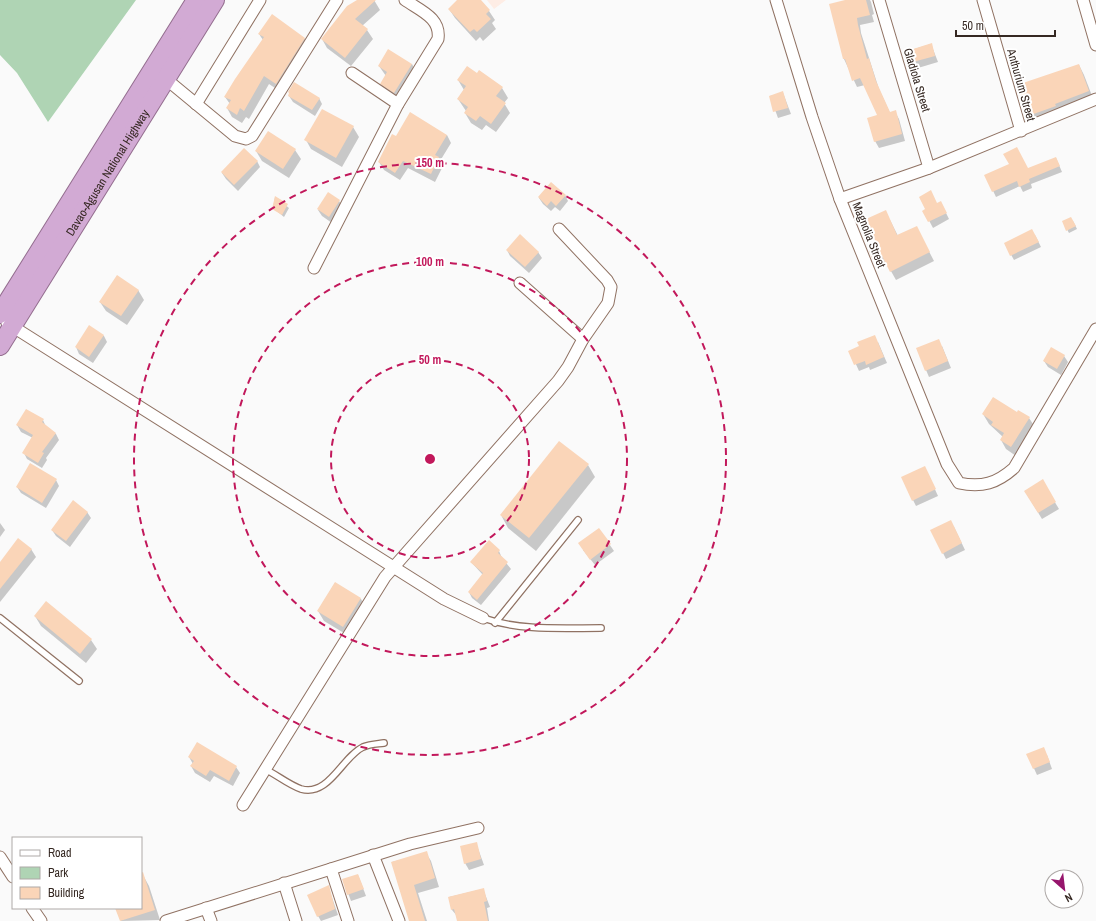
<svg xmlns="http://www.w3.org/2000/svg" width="1096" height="921" font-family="'Archivo Narrow',sans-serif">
<rect width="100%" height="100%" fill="#fafafa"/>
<polygon fill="#feede5" points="487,0 506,0 494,9"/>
<polygon fill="#afd4b4" points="0,0 136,0 48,122 17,73 0,55"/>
<g fill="#0003">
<polygon points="359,0 374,0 380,10 362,26 367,30 373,39 351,66 327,48 322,39"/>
<polygon points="459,0 479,0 489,11 495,20 492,23 496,29 483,41 480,37 476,41 455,18 449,9"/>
<polygon points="849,0 870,0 871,2 874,14 872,15 874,22 860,25 861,33 879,89 890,113 895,112 899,119 905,141 879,148 875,141 879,116 865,85 857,87 844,59"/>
<polygon points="259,34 304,38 310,47 281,92 269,84 249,119 246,117 242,123 232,117 227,108 230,104 225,97 263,40"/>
<polygon points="931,44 938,62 918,68 911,50"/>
<polygon points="412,64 417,74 400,102 387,93 381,84 386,76 379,66"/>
<polygon points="1079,65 1084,75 1094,101 1034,125 1029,116"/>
<polygon points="477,74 502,88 508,98 504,103 510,113 496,132 486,125 482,130 471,123 465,113 466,111 458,99 464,90 458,80"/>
<polygon points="783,93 791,114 778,118 770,96"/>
<polygon points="290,94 319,98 322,104 315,116 293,102 289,96"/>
<polygon points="353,127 359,137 342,167 311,149 306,140"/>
<polygon points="447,135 451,143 440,161 443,166 435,182 408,168 400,180 384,170 379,162 396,137"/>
<polygon points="295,150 301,159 289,178 262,161 256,151"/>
<polygon points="1056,158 1062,172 1031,184 1032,188 1023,192 1020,186 996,197 986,176 1028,169"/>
<polygon points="257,161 260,167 238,191 226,179 222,173"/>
<polygon points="565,195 568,201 560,211 555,207 551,211 543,204 539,198"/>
<polygon points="275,197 289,208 284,217 273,208"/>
<polygon points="339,201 343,207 332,223 322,216 318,210"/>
<polygon points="937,204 944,209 949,219 933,228 924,211"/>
<polygon points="890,220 898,236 921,236 934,261 896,280 887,264 879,269 870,251 879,247"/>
<polygon points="1073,221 1077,229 1069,233 1063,222"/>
<polygon points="1035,235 1041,247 1014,260 1005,244"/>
<polygon points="507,250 538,252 542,258 529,273 510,256"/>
<polygon points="138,290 144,300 127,325 106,311 100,302"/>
<polygon points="90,327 104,336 107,342 93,363 79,354 76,347"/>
<polygon points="878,342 887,363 870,370 869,367 859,371 850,351"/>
<polygon points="942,346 951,368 929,377 917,349"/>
<polygon points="1051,349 1064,356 1068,362 1061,375 1048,367 1044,361"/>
<polygon points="1017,413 1029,418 1035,427 1016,456 1006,449 1001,440 1003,437 989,424 983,414"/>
<polygon points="43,420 46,427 56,434 59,440 46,458 47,460 42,468 27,459 24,453 33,438 21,432 17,425"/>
<polygon points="588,465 595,477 536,551 508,528 501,515"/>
<polygon points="928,474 938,496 916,506 913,500"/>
<polygon points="56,480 59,486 46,508 21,493 17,487"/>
<polygon points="1042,481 1059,509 1042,519 1025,491"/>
<polygon points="87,512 91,518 70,547 56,536 52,530"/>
<polygon points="0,523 5,530 0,537"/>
<polygon points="954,527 965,550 946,559 943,553"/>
<polygon points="599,529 614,551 595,565 583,550"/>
<polygon points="31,549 36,557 0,602 0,564"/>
<polygon points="499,551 502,558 511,569 481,605 472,598 469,592 483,575 471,562"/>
<polygon points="335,583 361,599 366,608 349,636 324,621 318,611"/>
<polygon points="47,603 91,640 97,649 86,663 41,626 35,616"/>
<polygon points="1028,755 1047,755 1052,769 1037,775"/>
<polygon points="189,757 236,767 240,773 233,786 214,776 210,782 195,773 191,766 193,764"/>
<polygon points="476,843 484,865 469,870 465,863"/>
<polygon points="426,853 431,861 439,887 418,893 427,921 410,921 392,862"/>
<polygon points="358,875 366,896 351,901 343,880"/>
<polygon points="141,877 144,877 149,886 160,920 121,921 116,908 141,908"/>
<polygon points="328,886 338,915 321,921 318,916"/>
<polygon points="483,889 490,907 487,908 489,921 458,921 457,916 452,910 449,897"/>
</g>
<g fill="#fad5b8">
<polygon points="357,0 376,0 355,19 368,29 345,58 321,39 347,6"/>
<polygon points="457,0 481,0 490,10 486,14 491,19 477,32 474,29 470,32 448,9"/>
<polygon points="845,0 866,0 870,15 857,18 858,25 867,59 869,58 876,81 890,112 896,110 902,134 874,142 867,118 877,115 860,78 852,81 845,59 843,59 829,4"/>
<polygon points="272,14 305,38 276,84 264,76 244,111 240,108 237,115 226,108 231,100 224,97 235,79 264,37 258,34"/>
<polygon points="932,43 935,56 913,62 910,50"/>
<polygon points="388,49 412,64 394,93 380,84 387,72 378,66"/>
<polygon points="1079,64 1089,91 1055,104 1056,106 1028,116 1017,85"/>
<polygon points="467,66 477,73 479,70 503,87 496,96 506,103 491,124 480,116 476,121 464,113 468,107 457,99 466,86 457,80"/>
<polygon points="294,82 320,98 312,110 288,96 289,93 288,92"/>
<polygon points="783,91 788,108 773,112 769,96"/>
<polygon points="322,109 354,126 336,158 304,140"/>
<polygon points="410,112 447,135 435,155 439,157 431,174 403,161 395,173 378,162 392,134 396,136"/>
<polygon points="268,131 296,149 283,169 255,151"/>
<polygon points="1017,147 1028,168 1056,157 1060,166 1029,179 1030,182 1019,187 1017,181 992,192 984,175 1009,164 1003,154"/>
<polygon points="244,148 258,161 234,185 221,172"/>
<polygon points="551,182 566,195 556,206 551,201 547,206 538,197"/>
<polygon points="931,190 937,203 941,201 947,213 928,222 922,211 925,209 919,197"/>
<polygon points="328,192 340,200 329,217 317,209"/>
<polygon points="275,196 288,204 282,215 272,209"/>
<polygon points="886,210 897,235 917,226 930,252 890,272 882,256 873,260 870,254 869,251 878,247 866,219"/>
<polygon points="1071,217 1076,226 1066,231 1062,221"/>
<polygon points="1032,229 1039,242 1010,256 1004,243"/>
<polygon points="520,234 539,252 525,267 506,250"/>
<polygon points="117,275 139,290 121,316 99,302"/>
<polygon points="89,325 104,335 89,357 75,347"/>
<polygon points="875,335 884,357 866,365 865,361 854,365 848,351 859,346 857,342"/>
<polygon points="939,339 948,361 925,371 916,348"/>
<polygon points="1051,347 1065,355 1057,369 1043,361"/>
<polygon points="993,397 1017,412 1018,410 1030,417 1011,447 1000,440 1004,433 991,425 993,422 982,414"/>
<polygon points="26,409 44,419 42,422 56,433 42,452 44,453 38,463 22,453 33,435 16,425"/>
<polygon points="559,441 589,464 529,538 500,515"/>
<polygon points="30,463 57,479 42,503 16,487"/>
<polygon points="925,466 936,489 912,501 901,477"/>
<polygon points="1043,479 1056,502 1038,513 1024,491"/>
<polygon points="73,500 88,512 66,541 51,530"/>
<polygon points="951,520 962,543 942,554 930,530"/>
<polygon points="599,528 611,544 590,560 578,543"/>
<polygon points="18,538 32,549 0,589 0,562"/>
<polygon points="489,540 500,550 498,553 508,562 477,600 468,592 483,573 470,562"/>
<polygon points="335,582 361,598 343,627 317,611"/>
<polygon points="46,601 92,639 80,654 34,616"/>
<polygon points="197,742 237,766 229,781 210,770 206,776 190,766 194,761 188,757"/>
<polygon points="1044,747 1050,762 1033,769 1026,754"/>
<polygon points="477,842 481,859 464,864 460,846"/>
<polygon points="427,851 435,878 414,885 425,921 409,921 391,862"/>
<polygon points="143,872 155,910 120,921 115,908 141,908 141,873"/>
<polygon points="358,874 364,889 347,895 342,879"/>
<polygon points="329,885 335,909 317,917 307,895"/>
<polygon points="484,888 487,901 484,902 488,921 457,921 454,909 451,910 448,897"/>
</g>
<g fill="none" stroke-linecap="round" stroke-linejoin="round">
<g stroke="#907263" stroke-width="8">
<g id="service">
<polyline points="0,618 79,681"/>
<path d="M483,618C520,631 562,628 601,628"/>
<polyline points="495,623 578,520"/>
<path d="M265,769C277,775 289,785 301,789C329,797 342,757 363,747C370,744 377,744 384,743"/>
</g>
</g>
<g stroke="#907263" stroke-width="13">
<g id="minor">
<path d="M776,0L812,117L840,199L947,464L959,483C982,488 997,483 1014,468L1096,329"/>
<polyline points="879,0 929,168"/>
<polyline points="983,0 1021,131"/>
<polyline points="1083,0 1096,45"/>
<polyline points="352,73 398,104"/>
<polyline points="166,79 235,136 246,139 252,136 337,0"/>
<polyline points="196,104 260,0"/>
<polyline points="840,199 929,168 1096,99"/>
<path d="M314,268L398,104L438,39C441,18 421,11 405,0"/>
<polyline points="520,283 583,339"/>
<polyline points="7,323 444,599 483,618"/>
<polyline points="243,805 385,577 558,381 568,367 583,339 608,303 611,287 607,280 559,229"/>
<polyline points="373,855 399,921"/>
<polyline points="0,857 13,877"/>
<polyline points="331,869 348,921"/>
<polyline points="284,883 296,921"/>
<polyline points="32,908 41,921"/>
<polyline points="206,908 211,921"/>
<polyline points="166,921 410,844 478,828"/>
</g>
</g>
<g stroke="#946e8f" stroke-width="20">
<g id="trunk">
<polyline points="0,314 196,0"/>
<path id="s1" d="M0,346L215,0"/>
</g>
</g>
<use href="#service" stroke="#fff" stroke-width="5.5"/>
<use href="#minor" stroke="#fff" stroke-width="11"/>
<use href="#trunk" stroke="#d2aad4" stroke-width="18"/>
</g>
<g fill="none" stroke="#c2185b" stroke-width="2" stroke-dasharray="7 5">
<circle cx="430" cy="459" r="99"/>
<circle cx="430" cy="459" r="197"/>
<circle cx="430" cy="459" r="296"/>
</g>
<g text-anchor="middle" stroke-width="4" stroke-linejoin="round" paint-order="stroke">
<g font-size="12" fill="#352822" stroke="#fff">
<text transform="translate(917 80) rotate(73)" y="4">Gladiola Street</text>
<text transform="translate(1021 85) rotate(74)" y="4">Anthurium Street</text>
<text dy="4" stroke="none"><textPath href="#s1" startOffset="204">Davao-Agusan National Highway</textPath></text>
<text transform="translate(869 235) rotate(68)" y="4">Magnolia Street</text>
</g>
</g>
<circle cx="430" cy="459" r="6" fill="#c2185b" stroke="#fff" stroke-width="2"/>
<g font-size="12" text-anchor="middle" font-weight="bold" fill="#c2185b" stroke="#fff" stroke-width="4" stroke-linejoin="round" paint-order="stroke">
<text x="430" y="167">150 m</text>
<text x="430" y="266">100 m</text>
<text x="430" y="364">50 m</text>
</g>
<rect x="12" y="837" width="130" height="72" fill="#ffffff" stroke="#aea9a7"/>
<rect x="20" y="850" width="20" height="6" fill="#ffffff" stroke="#aea9a7"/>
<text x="48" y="857" font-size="12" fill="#352822">Road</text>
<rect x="20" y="867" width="20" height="12" fill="#afd4b4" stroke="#aea9a7"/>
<text x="48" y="877" font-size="12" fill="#352822">Park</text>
<rect x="20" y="887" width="20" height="12" fill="#fad5b8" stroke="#aea9a7"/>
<text x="48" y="897" font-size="12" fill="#352822">Building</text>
<g transform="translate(1064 889) rotate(152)"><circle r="19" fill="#ffffff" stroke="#aea9a7"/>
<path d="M0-3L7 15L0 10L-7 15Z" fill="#96156c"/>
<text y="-6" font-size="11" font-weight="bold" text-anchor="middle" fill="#352822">N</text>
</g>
<path d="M956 30v6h99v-6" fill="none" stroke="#352822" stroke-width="2"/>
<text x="962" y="30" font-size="12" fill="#352822" stroke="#ffffff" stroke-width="3" paint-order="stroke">50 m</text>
</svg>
